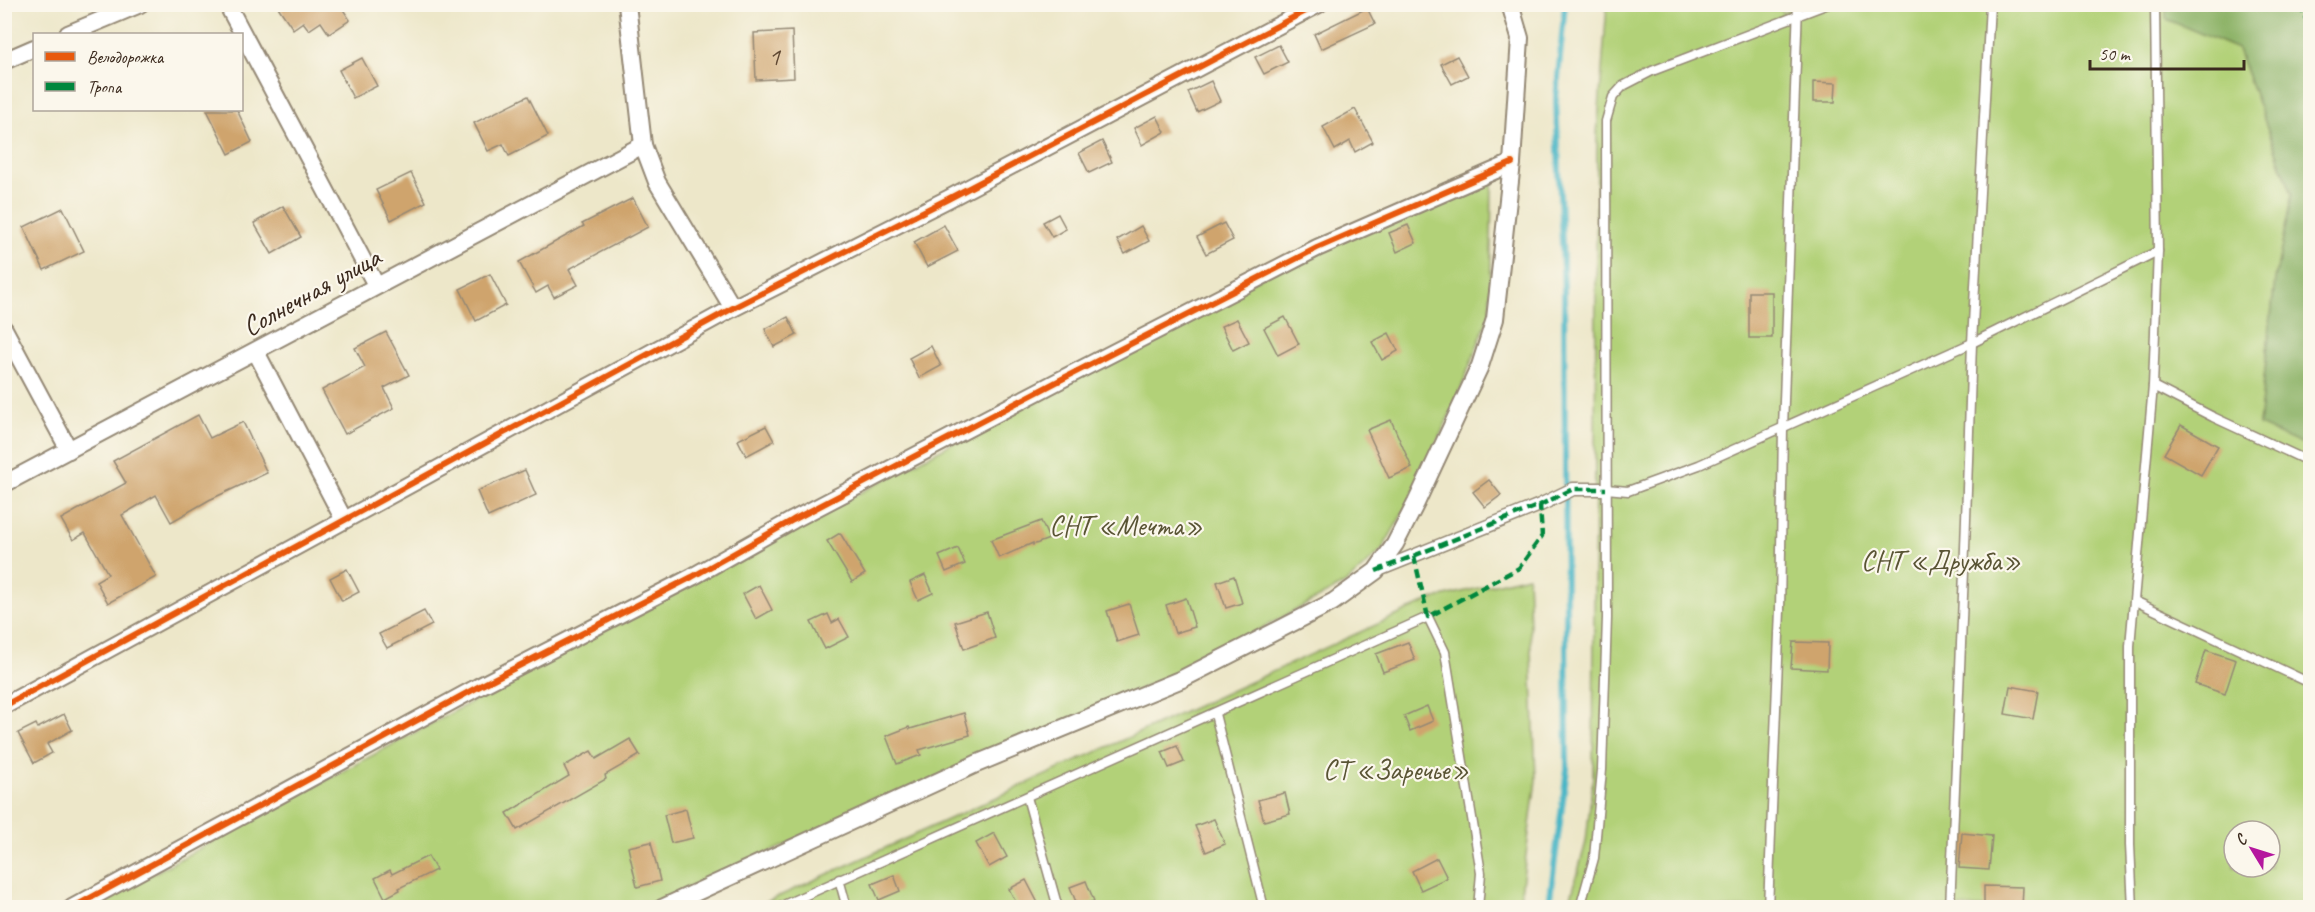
<svg xmlns="http://www.w3.org/2000/svg" width="2315" height="912" font-family="Caveat,sans-serif">
<rect width="100%" height="100%" fill="#fbf7ec"/>
<filter id="ink" filterUnits="userSpaceOnUse"><feTurbulence type="fractalNoise" baseFrequency=".0167" numOctaves="2"/><feDisplacementMap in="SourceGraphic" scale="12" xChannelSelector="R" yChannelSelector="G"/><feConvolveMatrix kernelMatrix="1 2 1 2 8 2 1 2 1" color-interpolation-filters="sRGB"/></filter>
<filter id="wash" filterUnits="userSpaceOnUse"><feTurbulence type="fractalNoise" baseFrequency=".008" numOctaves="4" result="noise"/><feDisplacementMap in="SourceGraphic" scale="24" xChannelSelector="R" yChannelSelector="G"/><feGaussianBlur stdDeviation="1.35" result="paint"/><feColorMatrix in="noise" values="0 0 0 0 0 0 0 0 0 0 0 0 0 0 0 0 0 1.4 0 .05"/><feComposite in="paint" operator="in"/></filter>
<g filter="url(#wash)">
<rect width="100%" height="100%" fill="#ede7c9"/>
<g fill="#b2d178" stroke="#767e4b" stroke-width="1.5" fill-rule="evenodd">
<path d="M1780,4L1782,13L1803,4L2166,5L2167,19L2238,49L2292,194L2275,280L2259,424L2310,448V907L1568,908L1586,842L1593,776L1597,135L1607,5ZM2234,831H2270V867H2234Z"/>
<polygon points="1492,179 1490,313 1456,401 1408,504 1381,551 1346,583 1190,667 645,907 89,908 1283,265"/>
<polygon points="1528,576 1536,780 1519,907 753,908 1433,599"/>
</g>
<polygon fill="#8db368" stroke="#646e43" stroke-width="1.5" points="2166,5 2310,5 2310,448 2259,425 2275,280 2292,194 2238,49 2166,19"/>
<g fill="none" stroke-linecap="round" stroke-linejoin="round">
<polyline stroke="#4ab6c6" stroke-width="6" points="1546,908 1550,897 1567,769 1564,290 1556,99 1565,4"/>
</g>
<g id="blocks">
<g fill="#cfa46d">
<polygon points="276,4 348,4 342,8 350,20 329,34 321,22 309,30 303,22 293,29"/>
<polygon points="1367,8 1375,24 1321,49 1314,34"/>
<polygon points="792,31 794,78 756,80 754,33"/>
<polygon points="1279,45 1288,62 1264,74 1255,57"/>
<polygon points="1457,56 1468,76 1452,84 1441,64"/>
<polygon points="362,58 377,86 353,98 339,70"/>
<polygon points="1211,81 1220,101 1197,112 1188,92"/>
<polygon points="1813,82 1836,83 1835,102 1813,102"/>
<polygon points="528,96 548,136 509,156 503,144 488,151 474,123"/>
<polygon points="1355,109 1373,142 1355,152 1350,141 1335,150 1323,127"/>
<polygon points="207,110 237,110 252,142 229,154"/>
<polygon points="1157,116 1165,132 1142,145 1134,128"/>
<polygon points="1102,141 1112,162 1089,173 1079,153"/>
<polygon points="411,173 426,202 391,220 376,190"/>
<polygon points="633,198 648,227 569,269 578,285 554,297 548,286 536,293 519,262 584,226 582,224"/>
<polygon points="283,206 301,237 272,254 254,223"/>
<polygon points="63,208 84,251 44,270 24,227"/>
<polygon points="1058,214 1066,229 1052,237 1043,222"/>
<polygon points="1224,223 1233,240 1206,254 1197,237"/>
<polygon points="944,225 958,251 927,267 914,242"/>
<polygon points="1408,225 1416,243 1397,252 1389,233"/>
<polygon points="1141,226 1149,241 1125,254 1117,240"/>
<polygon points="490,274 506,305 476,321 460,289"/>
<rect x="1749" y="292" width="23" height="46"/>
<polygon points="788,317 797,335 774,347 765,329"/>
<polygon points="1285,317 1299,344 1278,355 1264,328"/>
<polygon points="1237,319 1249,342 1233,350 1221,326"/>
<polygon points="386,332 409,375 384,388 394,408 345,434 322,390 365,367 355,348"/>
<polygon points="1389,333 1398,351 1382,360 1372,342"/>
<polygon points="931,346 941,366 919,378 909,358"/>
<polygon points="198,415 210,438 243,422 267,473 209,500 171,522 156,495 122,515 156,577 108,603 96,581 108,574 85,533 73,540 61,519 126,483 113,461"/>
<polygon points="1391,420 1412,468 1389,478 1367,430"/>
<polygon points="2181,425 2218,446 2201,475 2164,454"/>
<polygon points="766,426 774,441 746,456 738,440"/>
<polygon points="525,470 536,495 488,517 477,491"/>
<polygon points="1489,480 1501,495 1485,507 1473,492"/>
<polygon points="1041,521 1049,539 1033,545 1033,543 999,558 991,540"/>
<polygon points="840,533 865,574 852,582 827,541"/>
<polygon points="958,548 965,564 946,572 939,556"/>
<polygon points="347,569 359,592 342,601 330,578"/>
<polygon points="925,575 933,593 918,600 910,582"/>
<polygon points="1234,576 1242,603 1226,608 1217,582"/>
<polygon points="759,585 772,610 756,619 743,594"/>
<polygon points="1186,598 1195,627 1175,633 1166,605"/>
<polygon points="1129,604 1139,635 1117,642 1107,611"/>
<polygon points="424,611 432,625 387,648 379,634"/>
<polygon points="987,612 995,638 964,649 955,622"/>
<polygon points="828,614 832,623 839,619 849,637 825,649 811,622"/>
<polygon points="1408,642 1415,660 1383,672 1376,654"/>
<polygon points="1793,642 1828,643 1827,670 1791,668"/>
<polygon points="2206,650 2236,660 2225,694 2195,684"/>
<polygon points="2010,686 2038,691 2033,719 2005,714"/>
<polygon points="1427,706 1433,721 1410,731 1404,716"/>
<polygon points="964,713 970,735 919,750 921,755 897,764 886,736 909,727 910,729"/>
<polygon points="64,714 72,730 47,744 52,753 34,763 18,733 36,724 38,728"/>
<polygon points="630,739 640,755 605,775 606,779 517,830 507,813 569,776 564,766 591,751 596,759"/>
<polygon points="1177,746 1184,762 1169,768 1162,752"/>
<polygon points="1285,793 1290,814 1264,821 1258,800"/>
<polygon points="686,809 693,838 671,843 664,815"/>
<polygon points="1214,819 1225,844 1206,852 1195,826"/>
<polygon points="994,833 1007,857 989,867 976,843"/>
<polygon points="1962,833 1992,836 1989,870 1959,868"/>
<polygon points="651,842 660,881 637,887 628,847"/>
<polygon points="428,856 436,870 399,888 400,890 385,898 375,878 390,870 392,874"/>
<polygon points="1437,858 1447,878 1421,890 1412,871"/>
<polygon points="894,875 900,891 879,900 872,884"/>
<polygon points="1026,880 1038,903 1029,908 1019,908 1009,889"/>
<polygon points="1086,881 1094,901 1078,907 1070,887"/>
<polygon points="1984,886 2023,887 2022,908 1984,908"/>
</g>
</g>
</g>
<g filter="url(#ink)">
<use href="#blocks" fill-opacity="0" stroke="#948874" stroke-width="1.5"/>
<g fill="none" stroke-linecap="round" stroke-linejoin="round">
<g stroke="#948874" stroke-width="11">
<g id="service">
<polyline points="2153,386 2213,417 2310,462"/>
<polyline points="1606,489 1628,491 1699,465 1972,343 2158,251"/>
<polyline points="2135,601 2310,683"/>
<polyline points="1215,714 1264,908"/>
<polyline points="1027,797 1058,908"/>
<polyline points="839,879 847,908"/>
<polyline points="777,908 1428,617 1445,652 1481,873 1478,908"/>
<polyline points="1580,908 1594,858 1602,770 1607,618 1606,121 1613,97 1623,86 1652,71 1828,4"/>
<polyline points="1768,908 1780,610 1783,429 1798,4"/>
<polyline points="1950,908 1965,548 1972,343 1990,4"/>
<polyline points="2133,908 2130,845 2130,646 2153,386 2158,251 2155,4"/>
</g>
</g>
<g stroke="#948874" stroke-width="15">
<polyline id="pedestrian" points="1376,571 1540,505 1573,489 1606,489"/>
</g>
<g stroke="#948874" stroke-width="20">
<g id="minor">
<polyline points="227,4 376,285"/>
<polyline points="627,4 643,145 657,182 733,308"/>
<polyline points="68,34 140,4"/>
<polyline points="4,61 34,48"/>
<polyline points="4,329 69,450"/>
<polyline points="256,352 344,520"/>
<polyline points="4,484 643,145"/>
<polyline points="4,706 733,308 948,199 1319,4"/>
<polyline points="72,908 478,687 692,577 793,520 1064,378 1317,248 1512,163"/>
<polyline points="662,908 976,764 1182,679 1333,602 1376,571 1395,544 1416,503 1480,366 1495,319 1512,163 1520,38 1510,4"/>
</g>
</g>
<use href="#service" stroke="#fff" stroke-width="8"/>
<use href="#pedestrian" stroke="#fff" stroke-width="12"/>
<use href="#minor" stroke="#fff" stroke-width="16"/>
<g stroke="#00873e" stroke-width="4.5" stroke-dasharray="9 4.5" stroke-linecap="butt">
<polyline points="2300,4 2310,29"/>
<polyline points="1414,556 1428,617 1519,568 1542,536 1540,505"/>
<polyline points="1376,571 1540,505 1573,489 1606,489"/>
</g>
<g stroke="#fbf7ec" stroke-width="10">
<g id="cycleway">
<polyline points="4,706 733,308 948,199 1319,4"/>
<polyline points="72,908 478,687 692,577 793,520 1064,378 1317,248 1512,163"/>
</g>
</g>
<use href="#cycleway" stroke="#e8590c" stroke-width="6"/>
</g>
</g>
<g text-anchor="middle" stroke-width="4.5" stroke-linejoin="round" paint-order="stroke">
<g font-size="26" fill="#604832">
<text x="774" y="65">1</text>
</g>
<g font-size="28" fill="#3b2a1e" stroke="#fbf7ec">
<text transform="translate(311 291) rotate(-29)" y="10">Солнечная улица</text>
</g>
<g font-size="28" fill="#595434" stroke="#fbf7ec">
<text x="1126" y="535">СНТ «Мечта»</text>
<text x="1941" y="570">СНТ «Дружба»</text>
<text x="1396" y="779">СТ «Заречье»</text>
</g>
</g>
<rect width="2315" height="912" fill="none" stroke="#fbf7ec" stroke-width="24"/>
<rect x="33" y="33" width="210" height="78" fill="#fbf7ec" stroke="#aea59a" stroke-width="1.5"/>
<rect x="45" y="52" width="30" height="9" fill="#e8590c" stroke="#aea59a" stroke-width="1.5"/>
<text x="87" y="63" font-size="18" fill="#3b2a1e">Велодорожка</text>
<rect x="45" y="82" width="30" height="9" fill="#00873e" stroke="#aea59a" stroke-width="1.5"/>
<text x="87" y="93" font-size="18" fill="#3b2a1e">Тропа</text>
<g transform="translate(2252 849) rotate(308)"><circle r="28" fill="#fbf7ec" stroke="#aea59a" stroke-width="1.5"/>
<path d="M0-4.5L10 22L0 15L-10 22Z" fill="#b5179e"/>
<text y="-9" font-size="16" font-weight="bold" text-anchor="middle" fill="#3b2a1e">С</text>
</g>
<path d="M2090 60v9h154v-9" fill="none" stroke="#3b2a1e" stroke-width="3"/>
<text x="2099" y="60" font-size="18" fill="#3b2a1e" stroke="#fbf7ec" stroke-width="4.5" paint-order="stroke">50 m</text>
</svg>
